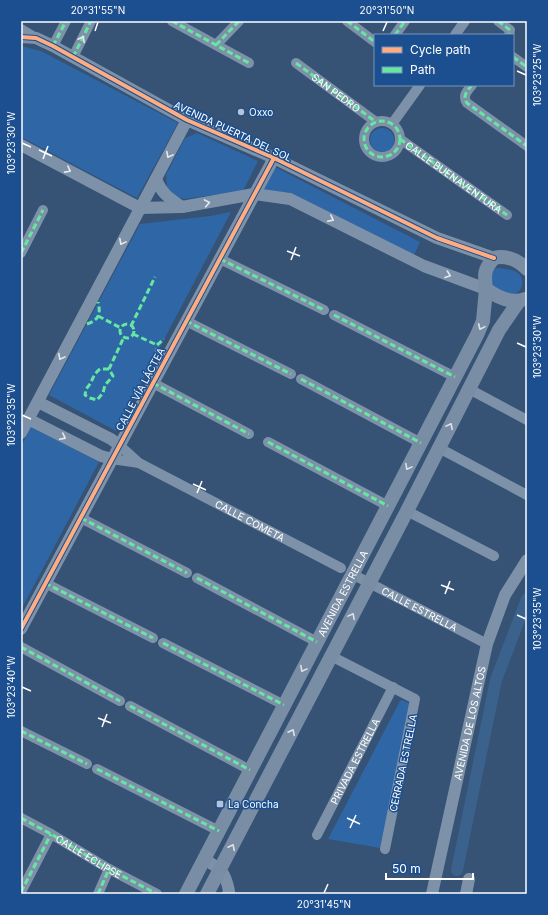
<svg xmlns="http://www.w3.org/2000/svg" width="548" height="915" font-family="Inter,sans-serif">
<rect width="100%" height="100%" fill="#365274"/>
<g fill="#2f66a5">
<polygon points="21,46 41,51 178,123 137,198 21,137"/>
<circle cx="382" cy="140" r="12"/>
<polygon points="197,133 258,161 243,191 184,199 175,196 167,187 166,175 185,138"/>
<polygon points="275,167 420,242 414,255 288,192 262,192"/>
<polygon points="231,212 116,431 49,395 140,224 210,216"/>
<path d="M498,268C504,269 514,269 519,274C526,281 522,294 511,294C505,294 498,291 492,290L489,273L492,269Z"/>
<polygon points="31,427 99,462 21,610 21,447"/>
<polygon points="402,700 409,703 411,706 380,848 328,839 400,701"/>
</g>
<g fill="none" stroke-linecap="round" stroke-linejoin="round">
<polyline stroke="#3b618d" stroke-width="12" points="457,870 496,680 527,599"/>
<g stroke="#7d92a8" stroke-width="10">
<polyline points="172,21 249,63"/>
<polyline points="347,21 375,42"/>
<polyline points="498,21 510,30 509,35"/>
<polyline points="21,29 36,38"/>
<polyline points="395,35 405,21"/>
<polyline points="455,35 465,21"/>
<polyline points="216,45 239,21"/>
<polyline points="53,46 66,21"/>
<polyline points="73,57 91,21"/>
<polyline points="513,57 527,67"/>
<path id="s1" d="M296,63L376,122"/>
<path d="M472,85C467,91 462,96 467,103L527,146"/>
<circle cx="382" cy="139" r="18"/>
<polyline points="392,124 420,85"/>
<path id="s2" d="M400,139L507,215"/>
<polyline points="21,253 43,210"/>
<polyline points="220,259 324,310"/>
<polyline points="334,315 455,377"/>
<polyline points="186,321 291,374"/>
<polyline points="301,379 421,443"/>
<polyline points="153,383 249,434"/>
<polyline points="469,389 527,420"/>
<polyline points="268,442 388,506"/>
<path id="s3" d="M119,445L139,463L341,568"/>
<polyline points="439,448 527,495"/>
<polyline points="112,459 139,463"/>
<polyline points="407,511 494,556"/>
<polyline points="81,518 187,573"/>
<path id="s4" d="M352,574L487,644"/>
<polyline points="197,578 317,642"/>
<polyline points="45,583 153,638"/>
<polyline points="163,643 284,705"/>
<polyline points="21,647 120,701"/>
<polyline points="331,656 415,699 385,849"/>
<polyline points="130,706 250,770"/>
<polyline points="21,731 87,764"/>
<polyline points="97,769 219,831"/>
<path id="s5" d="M21,818L51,834L109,869L157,894"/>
<path id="s6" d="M317,835L393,687"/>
<polyline points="21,892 51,834"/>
<polyline points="98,894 109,869"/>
</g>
<g stroke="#7d92a8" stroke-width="12">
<polyline points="21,37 36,38 53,46 187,120 274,158 437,238 494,258"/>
<polyline points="21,145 140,208 182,207 254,194 290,199 424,266 486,289"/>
<path d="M156,179C162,194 169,198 182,207"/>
<polyline points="38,402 111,439 119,445"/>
<polyline points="28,419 101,456 112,459"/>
<polyline points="21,433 187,120"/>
<polyline points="21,629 274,158"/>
<path d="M204,859C221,869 225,871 229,891L228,894"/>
<path id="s7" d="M432,894L487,644L505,595L527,560"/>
<polyline points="466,894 469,879"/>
</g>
<g stroke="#798da4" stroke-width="14">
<path d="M525,299C512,304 497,297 486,289C484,274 484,269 494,258C506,255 518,260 527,269"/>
<path id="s8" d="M186,894L477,335L483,321L486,289"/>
<polyline points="207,894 407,511 499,330 519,301"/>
</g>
<g stroke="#66e7a1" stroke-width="3" stroke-dasharray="6 3" stroke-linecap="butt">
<polyline points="172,21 249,63"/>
<polyline points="347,21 375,42"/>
<polyline points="498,21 510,30 509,35"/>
<polyline points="395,35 405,21"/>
<polyline points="216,45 239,21"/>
<polyline points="53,46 66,21"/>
<polyline points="73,57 91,21"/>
<polyline points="513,57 527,67"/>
<polyline points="296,63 376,122"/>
<path d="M472,85C467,91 462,96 467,103L527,146"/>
<circle cx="382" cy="139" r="18"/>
<polyline points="400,139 507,215"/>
<polyline points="21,253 43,210"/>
<polyline points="220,259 324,310"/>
<polyline points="334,315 455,377"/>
<polyline points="98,316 121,328"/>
<polyline points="186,321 291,374"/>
<path d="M87,324C99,320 101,314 98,302"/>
<circle cx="127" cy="331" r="7"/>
<polyline points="131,326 155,277"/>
<polyline points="133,334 157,345"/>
<polyline points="157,354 157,345 164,339"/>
<path d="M109,369H100C92,375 93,382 86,389L85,395L90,398L97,400L103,393L105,385L113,376L109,369L124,337"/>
<polyline points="301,379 421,443"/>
<polyline points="153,383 249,434"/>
<polyline points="268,442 388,506"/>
<polyline points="81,518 187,573"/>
<polyline points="197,578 317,642"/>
<polyline points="45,583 153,638"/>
<polyline points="163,643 284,705"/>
<polyline points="21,647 120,701"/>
<polyline points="130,706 250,770"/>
<polyline points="21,731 87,764"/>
<polyline points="97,769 219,831"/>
<polyline points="21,818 51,834 109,869 157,894"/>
<polyline points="21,892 51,834"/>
<polyline points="98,894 109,869"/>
</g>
<g stroke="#1b4f8f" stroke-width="6">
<g id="cycleway">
<polyline points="21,37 36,38 53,46 187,120 274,158 437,238 494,258"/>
<polyline points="21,629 274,158"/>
</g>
</g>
<use href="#cycleway" stroke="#ffac80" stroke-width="4"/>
</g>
<defs><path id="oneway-chevron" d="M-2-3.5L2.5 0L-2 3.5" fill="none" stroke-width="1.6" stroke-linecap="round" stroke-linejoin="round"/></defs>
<g stroke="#e5e9ee">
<use href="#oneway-chevron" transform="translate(82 39) rotate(-63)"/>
<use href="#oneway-chevron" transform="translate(169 155) rotate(118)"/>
<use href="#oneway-chevron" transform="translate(68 170) rotate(28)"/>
<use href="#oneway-chevron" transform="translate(207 203) rotate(-10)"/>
<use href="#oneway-chevron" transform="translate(331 219) rotate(27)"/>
<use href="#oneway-chevron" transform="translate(122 242) rotate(118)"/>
<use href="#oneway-chevron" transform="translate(448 275) rotate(20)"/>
<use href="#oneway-chevron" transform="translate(61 357) rotate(118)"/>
<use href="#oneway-chevron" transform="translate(63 437) rotate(26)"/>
</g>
<g stroke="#dee2e8">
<use href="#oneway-chevron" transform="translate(481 327) rotate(114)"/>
<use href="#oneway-chevron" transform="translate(450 426) rotate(-62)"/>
<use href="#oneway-chevron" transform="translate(408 467) rotate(118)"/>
<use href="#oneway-chevron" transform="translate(352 616) rotate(-62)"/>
<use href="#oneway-chevron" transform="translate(303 669) rotate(118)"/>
<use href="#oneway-chevron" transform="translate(292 732) rotate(-63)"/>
<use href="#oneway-chevron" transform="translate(232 847) rotate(-63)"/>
</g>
<path fill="none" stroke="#fff" stroke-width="1.5" d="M95,31L98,22M383,31L387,22M517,71L526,75M22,143L31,147M39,150L52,156M43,159L48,146M287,251L300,256M291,260L296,247M517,343L526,347M22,415L31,419M193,484L206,490M197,493L202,481M441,585L454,590M445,594L450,581M517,615L526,619M22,687L31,691M98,718L111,723M102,727L107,714M347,818L360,824M350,828L356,815M324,893L328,884"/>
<g fill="#b9c2ce" stroke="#1b4f8f" stroke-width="1.5">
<circle cx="241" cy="112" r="4"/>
<rect x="216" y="800" width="8" height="8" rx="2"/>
</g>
<g text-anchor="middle" stroke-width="3" stroke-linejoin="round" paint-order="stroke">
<g font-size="10" fill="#fff" stroke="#1b4f8f">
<text dy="4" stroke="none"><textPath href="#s1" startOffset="50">SAN PEDRO</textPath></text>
<text transform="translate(233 131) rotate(25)" y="4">AVENIDA PUERTA DEL SOL</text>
<text dy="4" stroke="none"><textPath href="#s2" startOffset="66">CALLE BUENAVENTURA</textPath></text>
<text transform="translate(140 389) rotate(-62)" y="4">CALLE VÍA LÁCTEA</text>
<text dy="4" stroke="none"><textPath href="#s3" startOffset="152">CALLE COMETA</textPath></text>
<text dy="4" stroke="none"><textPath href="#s8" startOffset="339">AVENIDA ESTRELLA</textPath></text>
<text dy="4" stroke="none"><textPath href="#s4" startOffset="76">CALLE ESTRELLA</textPath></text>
<text dy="4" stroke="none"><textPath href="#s7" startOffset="175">AVENIDA DE LOS ALTOS</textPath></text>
<text dy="4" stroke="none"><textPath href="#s6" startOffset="83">PRIVADA ESTRELLA</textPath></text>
<text transform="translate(403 763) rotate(-78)" y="4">CERRADA ESTRELLA</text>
<text dy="4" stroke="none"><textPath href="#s5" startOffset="78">CALLE ECLIPSE</textPath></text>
</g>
<g font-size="10" fill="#fff" stroke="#1b4f8f" text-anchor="start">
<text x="249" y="116">Oxxo</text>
<text x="228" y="808">La Concha</text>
</g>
</g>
<rect width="548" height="915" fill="none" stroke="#1b4f8f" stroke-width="44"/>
<rect x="374" y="34" width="140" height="52" fill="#1b4f8f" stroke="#7695bc"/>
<rect x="382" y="47" width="20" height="6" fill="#ffac80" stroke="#7695bc"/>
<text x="410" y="54" font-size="12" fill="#ffffff">Cycle path</text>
<rect x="382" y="67" width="20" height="6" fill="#66e7a1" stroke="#7695bc"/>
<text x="410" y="74" font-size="12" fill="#ffffff">Path</text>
<path d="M386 873v6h87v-6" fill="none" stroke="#ffffff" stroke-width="2"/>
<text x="392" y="873" font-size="12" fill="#ffffff" stroke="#1b4f8f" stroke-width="3" paint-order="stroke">50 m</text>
<rect x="22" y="22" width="504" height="871" fill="none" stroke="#fff" stroke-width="1.5"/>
<g font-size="10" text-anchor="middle" fill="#fff">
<text x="98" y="14">20°31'55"N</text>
<text x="387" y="14">20°31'50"N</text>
<text transform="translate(537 75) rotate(-90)" y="4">103°23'25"W</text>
<text transform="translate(11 143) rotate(-90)" y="4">103°23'30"W</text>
<text transform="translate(537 347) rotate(-90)" y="4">103°23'30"W</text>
<text transform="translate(11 415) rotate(-90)" y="4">103°23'35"W</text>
<text transform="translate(537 619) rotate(-90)" y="4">103°23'35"W</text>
<text transform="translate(11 687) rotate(-90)" y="4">103°23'40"W</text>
<text x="324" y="908">20°31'45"N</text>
</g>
</svg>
